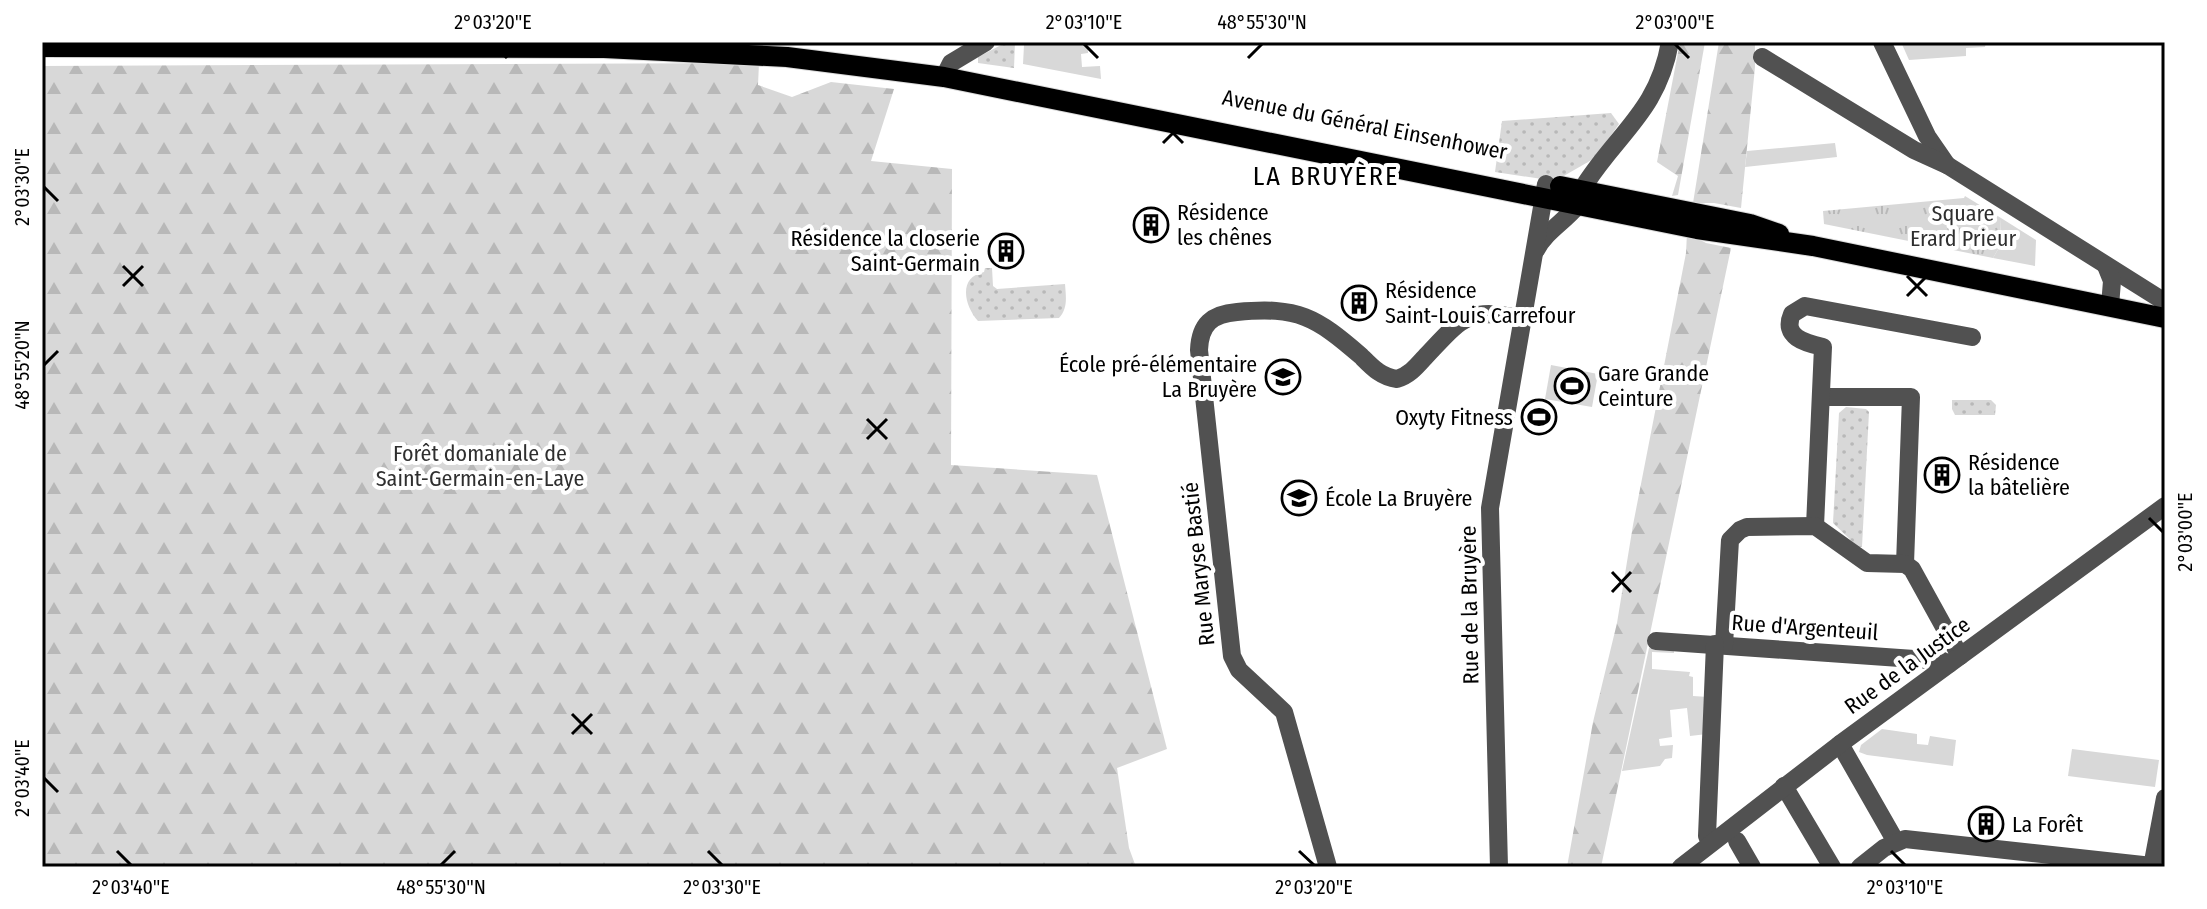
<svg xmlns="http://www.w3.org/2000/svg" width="2207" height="909" font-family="'Fira Sans Condensed',sans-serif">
<defs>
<pattern id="grass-dots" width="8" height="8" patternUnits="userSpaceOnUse" patternTransform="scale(2)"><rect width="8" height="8" fill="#d8d8d8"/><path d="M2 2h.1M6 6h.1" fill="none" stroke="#b8b8b8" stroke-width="1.8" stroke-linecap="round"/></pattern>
<pattern id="forest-firs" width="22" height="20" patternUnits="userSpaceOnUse" patternTransform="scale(2)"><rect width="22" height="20" fill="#d8d8d8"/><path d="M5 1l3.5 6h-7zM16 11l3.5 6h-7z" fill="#b8b8b8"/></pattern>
<pattern id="park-tufts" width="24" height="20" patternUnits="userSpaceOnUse" patternTransform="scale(2)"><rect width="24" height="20" fill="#d8d8d8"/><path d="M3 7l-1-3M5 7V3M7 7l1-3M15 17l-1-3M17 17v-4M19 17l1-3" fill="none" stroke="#b8b8b8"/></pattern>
</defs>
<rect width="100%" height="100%" fill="#fff"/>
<g fill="url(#grass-dots)">
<polygon points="1007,42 1015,42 1014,68 978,63 978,57"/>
<polygon points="1611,113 1619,124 1595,158 1555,181 1495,172 1502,121"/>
<path d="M985,268H992L993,286L997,289L1065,284C1066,297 1068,308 1059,318L978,321C964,305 958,277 984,272Z"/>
<polygon points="1952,400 1991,400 1996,405 1995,415 1955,415 1952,409"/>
<polygon points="1846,407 1866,409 1869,412 1862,547 1858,547 1833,523 1839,413"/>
</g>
<g fill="url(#forest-firs)">
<polygon points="1680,42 1705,42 1678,195 1672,196 1678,176 1657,162"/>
<polygon points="1719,42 1755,42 1755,67 1741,208 1714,203 1693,203"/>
<polygon points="759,63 758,85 792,97 831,82 894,89 871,161 952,169 951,465 1097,475 1167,749 1117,768 1129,848 1136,867 42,867 42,66"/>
<polygon points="1687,233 1706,243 1731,248 1601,867 1567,867 1593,722 1617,623 1633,525 1686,253"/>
</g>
<polygon fill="url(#park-tufts)" points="1965,196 2001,218 2000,246 1993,258 1824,224 1823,211 1964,198"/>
<g fill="#d8d8d8">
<polygon points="1040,42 1098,42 1088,43 1088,53 1081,54 1082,67 1100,66 1101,79 1023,64 1024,45"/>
<polygon points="1901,42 1986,42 1985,47 1966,48 1966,56 1909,60"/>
<polygon points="1835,143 1837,157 1745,167 1747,151"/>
<polygon points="2001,218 2036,240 2035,266 1993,258 2000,246"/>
<polygon points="1551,365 1598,374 1592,407 1545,399"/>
<polygon points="1649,648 1674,649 1674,653 1652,652 1652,669 1690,672 1689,676 1693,677 1693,696 1708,697 1707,734 1690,736 1687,708 1670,710 1672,737 1659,739 1660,746 1673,745 1672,758 1665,759 1660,766 1622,771"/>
<polygon points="1882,729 1917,734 1917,744 1928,745 1930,736 1956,740 1953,766 1867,755 1859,752 1861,745"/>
<polygon points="2072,749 2159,760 2155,787 2068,776"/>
</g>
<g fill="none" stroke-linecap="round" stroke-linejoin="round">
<g stroke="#dbdbdb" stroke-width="22">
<g id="major">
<polyline points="42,47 604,48 787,57 944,77 1697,229 1813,246 2165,318"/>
<polyline points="1560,186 1750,224 1779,234"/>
</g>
</g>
<g stroke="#515151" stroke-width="18">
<polyline points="1882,42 1927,136 1947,165 2165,302"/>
<polyline points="1762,57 1914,150 1947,165"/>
<polyline points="944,77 951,63 986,42"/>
<path d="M1536,250C1546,231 1564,222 1577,206C1582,199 1581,190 1586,183C1620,131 1658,110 1670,42"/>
<polyline points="2106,266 2112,281 2110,306"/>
<polyline points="1821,397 1911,397 1905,564"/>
<path d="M1815,526L1823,347C1805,343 1782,337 1792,314L1805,306L1972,337"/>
<polyline points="1656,641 1943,661 1949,664"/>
<polyline points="1724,645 1730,540 1740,530 1747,527 1815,526 1867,563 1905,564 1912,569 1960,656"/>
<polyline points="1840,744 1896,842"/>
<polyline points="1784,786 1832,867"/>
<polyline points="1737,841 1752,867"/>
<polyline points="1711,843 1707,836 1715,644"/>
<path d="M1328,867L1284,712L1239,670L1232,656L1199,350C1200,324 1212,314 1237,312C1298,306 1316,317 1361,356C1372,367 1381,377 1397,379C1410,375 1417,366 1426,356C1461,319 1468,306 1522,319"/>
<polyline points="1499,867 1490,508 1546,184"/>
<polyline points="1681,867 1840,744 2165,506"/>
<polyline points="1860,867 1884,848 1905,839 2152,866"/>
<polyline points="2152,867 2165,798"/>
</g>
<use href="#major" stroke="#000" stroke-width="20"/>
</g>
<path fill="none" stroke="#000" stroke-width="3" d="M493,44L507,58M1084,44L1098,58M1675,44L1689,58M1248,58L1262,44M1163,123L1183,143M1163,143L1183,123M44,187L58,201M123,266L143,286M1907,276L1927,296M123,286L143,266M1907,296L1927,276M44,365L58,351M867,419L887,439M867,439L887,419M2149,518L2163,532M1612,572L1631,592M1612,592L1631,572M572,714L592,734M572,734L592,714M44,778L58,792M117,851L131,865M708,851L722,865M1299,851L1314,865M1891,851L1905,865M441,865L455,851"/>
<defs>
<g id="building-ring" transform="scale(1.8)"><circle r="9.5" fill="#fff" stroke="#000" stroke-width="1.5"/><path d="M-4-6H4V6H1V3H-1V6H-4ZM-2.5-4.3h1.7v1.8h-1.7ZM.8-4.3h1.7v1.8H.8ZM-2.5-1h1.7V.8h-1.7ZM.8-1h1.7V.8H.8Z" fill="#000"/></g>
<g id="school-ring" transform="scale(1.8)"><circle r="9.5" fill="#fff" stroke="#000" stroke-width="1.5"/><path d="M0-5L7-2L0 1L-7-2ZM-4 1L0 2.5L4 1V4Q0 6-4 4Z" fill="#000"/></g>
<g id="stadium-ring" transform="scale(1.8)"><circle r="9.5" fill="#fff" stroke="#000" stroke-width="1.5"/><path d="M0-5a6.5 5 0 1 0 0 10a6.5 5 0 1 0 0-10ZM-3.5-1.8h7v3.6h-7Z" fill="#000"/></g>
</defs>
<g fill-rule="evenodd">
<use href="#building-ring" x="1151" y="225"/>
<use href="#building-ring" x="1006" y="251"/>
<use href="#building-ring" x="1359" y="303"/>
<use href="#school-ring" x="1283" y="377"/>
<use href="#stadium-ring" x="1572" y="386"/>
<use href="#stadium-ring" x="1539" y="417"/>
<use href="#building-ring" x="1942" y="475"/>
<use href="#school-ring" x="1299" y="498"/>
<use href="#building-ring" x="1986" y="824"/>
</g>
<g text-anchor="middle" stroke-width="8" stroke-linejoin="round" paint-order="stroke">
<g font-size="22" fill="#000" stroke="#fff">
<text transform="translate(1365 124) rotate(11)" y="8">Avenue du Général Einsenhower</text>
<text transform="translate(1198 564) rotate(-96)" y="8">Rue Maryse Bastié</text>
<text transform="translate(1469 605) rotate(-91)" y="8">Rue de la Bruyère</text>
<text transform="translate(1805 627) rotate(4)" y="8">Rue d'Argenteuil</text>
<text transform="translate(1907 665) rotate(-36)" y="8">Rue de la Justice</text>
</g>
<g font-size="22" fill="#000" stroke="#fff" text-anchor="start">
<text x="1177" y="220">Résidence<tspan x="1177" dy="25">les chênes</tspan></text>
<text x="980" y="246" text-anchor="end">Résidence la closerie<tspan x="980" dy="25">Saint-Germain</tspan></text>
<text x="1385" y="298">Résidence<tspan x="1385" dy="25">Saint-Louis Carrefour</tspan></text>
<text x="1257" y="372" text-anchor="end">École pré-élémentaire<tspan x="1257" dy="25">La Bruyère</tspan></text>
<text x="1598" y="381">Gare Grande<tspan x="1598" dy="25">Ceinture</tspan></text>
<text x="1513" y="425" text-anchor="end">Oxyty Fitness</text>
<text x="1968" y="470">Résidence<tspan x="1968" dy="25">la bâtelière</tspan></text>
<text x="1325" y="506">École La Bruyère</text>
<text x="2012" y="832">La Forêt</text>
</g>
<g font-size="22" fill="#2f2f2f" stroke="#fff">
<text x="1963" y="221">Square<tspan x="1963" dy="25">Erard Prieur</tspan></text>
<text x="480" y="461">Forêt domaniale de<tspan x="480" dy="25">Saint-Germain-en-Laye</tspan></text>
</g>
<g font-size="26" letter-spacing="2" fill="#000" stroke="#fff">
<text x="1326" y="185">LA BRUYÈRE</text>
</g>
</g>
<rect width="2207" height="909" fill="none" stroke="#ffffff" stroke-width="88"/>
<rect x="44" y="44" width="2119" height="821" fill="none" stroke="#000" stroke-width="3"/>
<g font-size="20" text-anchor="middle" fill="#000">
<text x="493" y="29">2°03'20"E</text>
<text x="1084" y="29">2°03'10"E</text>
<text x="1262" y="29">48°55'30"N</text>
<text x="1675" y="29">2°03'00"E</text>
<text transform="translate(22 187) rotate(-90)" y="7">2°03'30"E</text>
<text transform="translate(22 365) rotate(-90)" y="7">48°55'20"N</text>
<text transform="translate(2185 532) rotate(-90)" y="7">2°03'00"E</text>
<text transform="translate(22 778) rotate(-90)" y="7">2°03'40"E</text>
<text x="131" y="894">2°03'40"E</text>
<text x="441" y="894">48°55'30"N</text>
<text x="722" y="894">2°03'30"E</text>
<text x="1314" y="894">2°03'20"E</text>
<text x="1905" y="894">2°03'10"E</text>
</g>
</svg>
